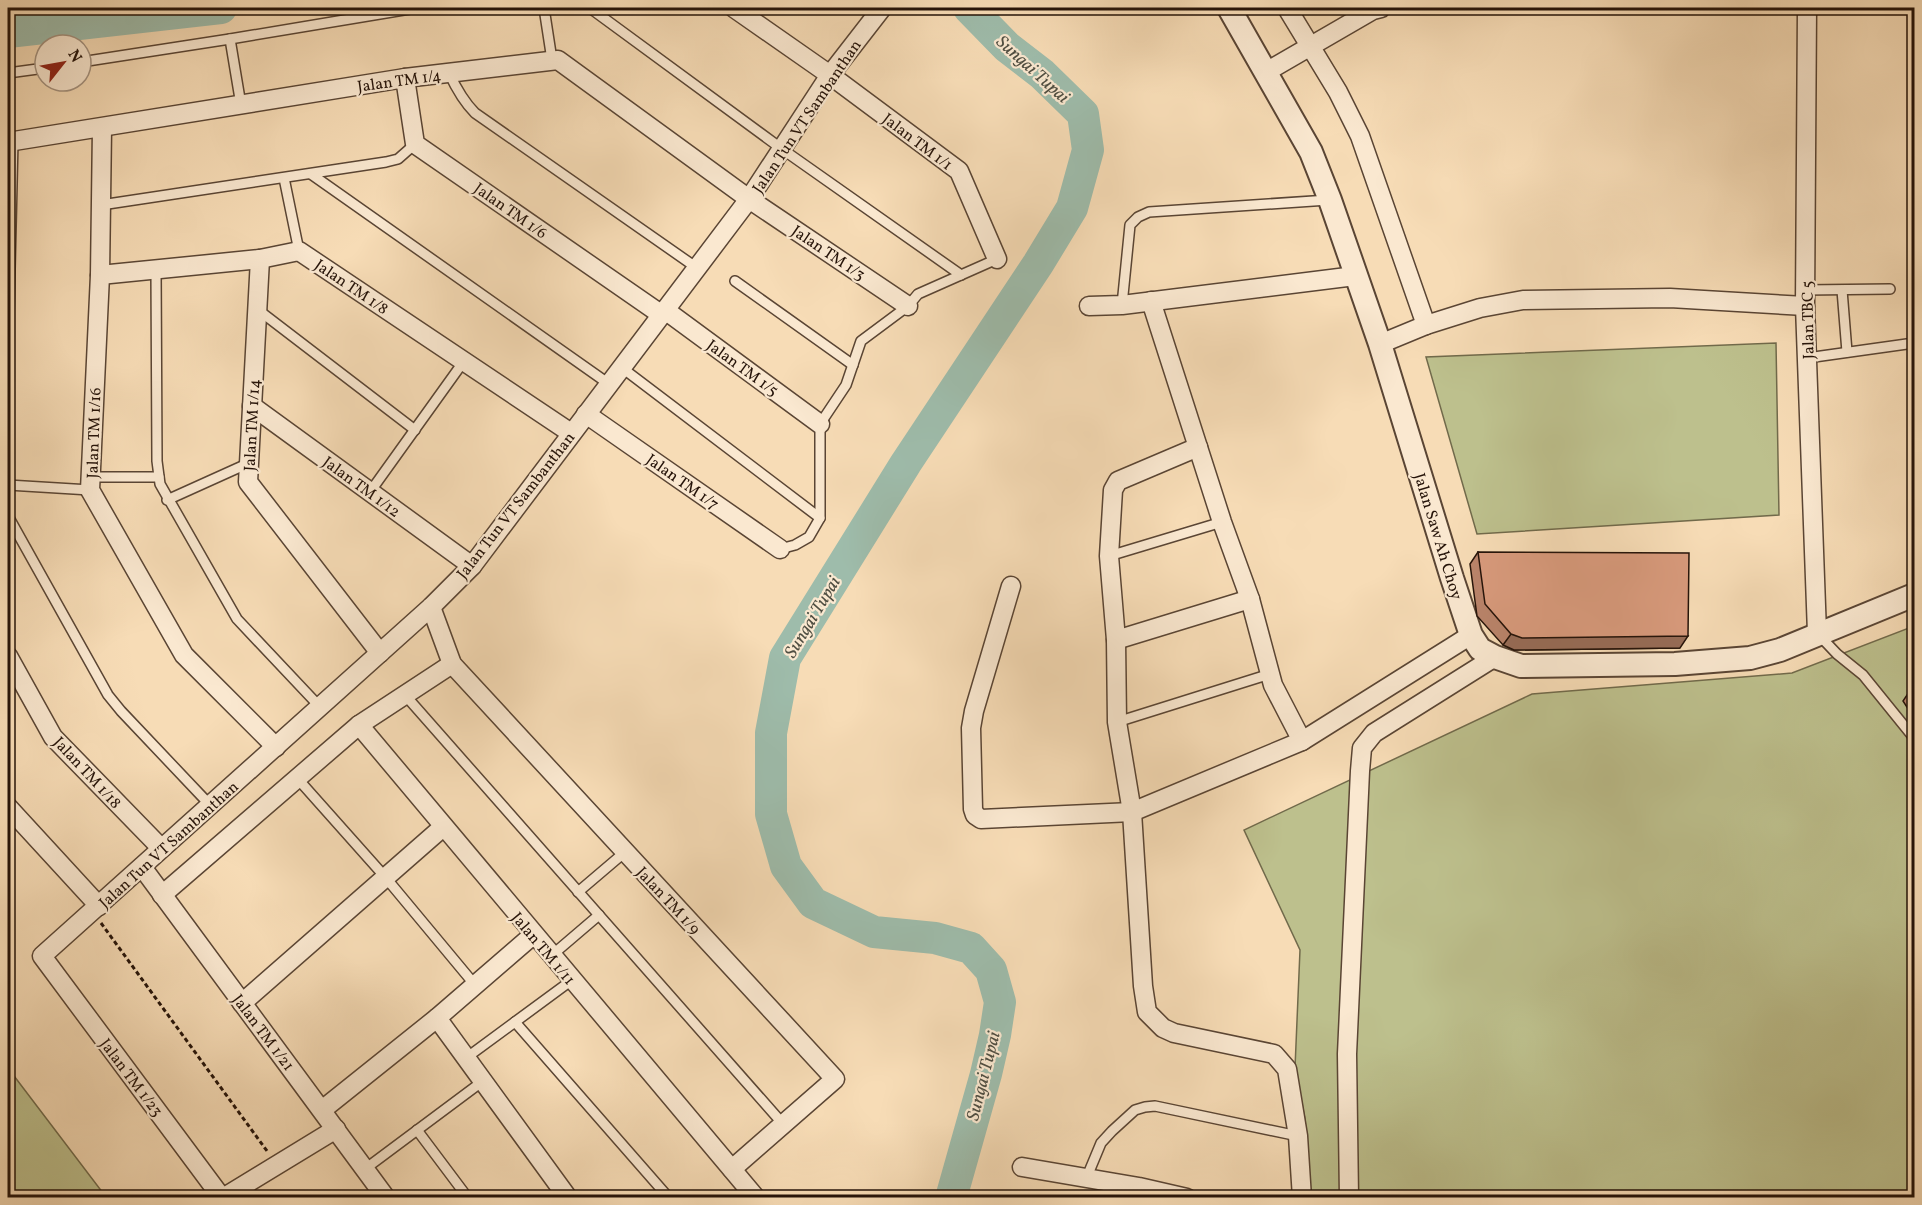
<svg xmlns="http://www.w3.org/2000/svg" width="1922" height="1205" font-family="Vollkorn,serif">
<rect width="100%" height="100%" fill="#f7dcb6"/>
<filter id="stains"><feTurbulence type="fractalNoise" baseFrequency=".00333" numOctaves="4"/><feColorMatrix values="0 0 0 0 .2 0 0 0 0 .09 0 0 0 0 .02 0 0 0 .5 -.17"/></filter>
<radialGradient id="worn" r=".72"><stop offset=".6" stop-color="#630" stop-opacity="0"/><stop offset="1" stop-color="#630" stop-opacity=".3"/></radialGradient>
<g fill="#bdc08d" stroke="#716a4b" stroke-width="1.5">
<polygon points="1776,343 1779,515 1477,534 1426,357"/>
<polygon points="1914,626 1914,1197 1310,1197 1305,1119 1295,1068 1300,950 1244,830 1532,694 1792,673"/>
<polygon points="8,1068 106,1197 8,1197"/>
</g>
<g fill="none" stroke-linecap="round" stroke-linejoin="round">
<g stroke="#9ebcab" stroke-width="32">
<polyline points="8,32 221,8"/>
<polyline points="951,1198 986,1074 995,1035 1000,1002 991,970 971,948 935,938 874,932 813,903 786,866 771,814 771,733 785,658 906,463 1038,264 1072,208 1088,150 1083,114 1042,74 1007,47 969,8"/>
</g>
<g stroke="#5a4534" stroke-width="12">
<g id="service">
<polyline points="544,8 552,60"/>
<polyline points="590,8 782,149 961,275"/>
<polyline points="230,39 241,105"/>
<polyline points="81,62 230,39 416,8"/>
<polyline points="8,73 45,68"/>
<path d="M449,73C456,88 463,101 475,113L697,268"/>
<polyline points="311,174 609,384"/>
<polyline points="284,178 299,251"/>
<polyline points="101,205 386,162 398,159 415,144"/>
<polyline points="156,270 157,461 160,484 237,619 320,707"/>
<polyline points="735,281 853,365"/>
<polyline points="1805,290 1890,289"/>
<polyline points="1842,290 1847,352"/>
<polyline points="1122,305 1130,225 1138,217 1149,212 1328,200"/>
<polyline points="257,309 415,430"/>
<polyline points="8,354 13,141"/>
<polyline points="1807,358 1914,343"/>
<polyline points="621,367 820,518"/>
<polyline points="91,477 159,477"/>
<polyline points="8,485 90,490"/>
<polyline points="370,492 464,361"/>
<polyline points="167,500 249,463"/>
<polyline points="8,516 108,695 121,711 210,805"/>
<polyline points="780,549 795,545 809,537 820,518 820,424 846,385 861,341 908,306 918,294 997,259"/>
<polyline points="1109,556 1222,522"/>
<polyline points="1819,635 1837,654 1863,675 1914,738"/>
<polyline points="405,695 783,1124"/>
<polyline points="1117,722 1270,674"/>
<polyline points="297,778 386,878 475,985"/>
<polyline points="578,892 625,852"/>
<polyline points="551,956 599,915"/>
<polyline points="515,1022 669,1198"/>
<polyline points="466,1058 572,980"/>
<polyline points="417,1130 468,1198"/>
<polyline points="365,1169 483,1081"/>
<polyline points="1086,1179 1101,1143 1112,1131 1135,1110 1145,1107 1155,1106 1298,1136"/>
</g>
</g>
<g stroke="#5a4534" stroke-width="21">
<g id="minor">
<polyline points="734,8 830,75 959,171 997,259"/>
<polyline points="1287,8 1338,92 1360,136 1426,325"/>
<polyline points="1807,8 1805,306 1817,633"/>
<polyline points="1266,72 1373,10 1381,8"/>
<polyline points="405,78 415,144 662,315"/>
<polyline points="102,128 100,275 90,490 184,655 276,747"/>
<polyline points="8,142 405,78 558,60 749,199 908,306"/>
<polyline points="260,259 248,482 380,653"/>
<polyline points="100,275 260,259 299,251 571,433"/>
<polyline points="1151,301 1222,522 1250,599 1273,685 1302,741"/>
<polyline points="1089,306 1122,305 1355,276"/>
<polyline points="665,310 820,424"/>
<polyline points="1380,344 1426,325 1480,308 1523,300 1670,298 1805,306"/>
<polyline points="252,406 472,566"/>
<polyline points="586,414 780,549"/>
<polyline points="1198,447 1118,481 1113,490 1109,556 1116,640 1117,722 1132,812 1143,986 1147,1012 1163,1028 1174,1033 1274,1054 1287,1069 1298,1136 1302,1198"/>
<polyline points="1011,586 974,711 971,728 973,809 975,815 981,819 1132,812 1302,741 1471,635"/>
<polyline points="431,607 452,664 835,1079 732,1169"/>
<polyline points="1116,640 1250,599"/>
<polyline points="8,656 53,737 161,848"/>
<polyline points="359,725 756,1198"/>
<polyline points="8,807 99,906"/>
<polyline points="142,867 386,1198"/>
<polyline points="162,895 359,725 452,664"/>
<polyline points="242,1003 443,827"/>
<polyline points="437,1018 568,1198"/>
<polyline points="322,1110 437,1018 533,935"/>
<polyline points="1022,1167 1139,1187 1187,1198"/>
<polyline points="222,1198 42,956 431,607 472,566 749,199 830,75 882,8"/>
<polyline points="223,1198 336,1129"/>
<polyline points="1349,1198 1347,1054 1360,771 1362,748 1374,733 1495,657"/>
</g>
</g>
<g stroke="#5a4534" stroke-width="26">
<polyline id="tertiary" points="1229,8 1311,152 1330,200 1380,344 1452,578 1471,635 1480,649 1495,657 1521,666 1675,664 1750,658 1780,650 1914,595"/>
</g>
<polyline stroke="#251309" stroke-width="3" stroke-dasharray="4.5 3" stroke-linecap="butt" points="101,923 267,1151"/>
<use href="#service" stroke="#fae8d0" stroke-width="9"/>
<use href="#minor" stroke="#fae8d0" stroke-width="18"/>
<use href="#tertiary" stroke="#fae8d0" stroke-width="22"/>
</g>
<g fill="#ba846b" stroke="#251309" stroke-width="1.5">
<polygon points="1478,552 1680,648 1514,650 1503,645 1477,616 1470,564"/>
<polygon points="1914,687 1914,718 1903,701 1911,689"/>
</g>
<polygon fill="#976c57" stroke="#251309" stroke-width="1.5" points="1511,634 1688,636 1680,648 1514,650 1503,645"/>
<g fill="#d89a7c" stroke="#251309" stroke-width="1.5">
<polygon points="1478,552 1689,553 1688,636 1522,638 1511,634 1485,604"/>
<polygon points="1914,687 1914,695 1911,689"/>
</g>
<g text-anchor="middle" stroke-width="4.5" stroke-linejoin="round" paint-order="stroke">
<g font-size="16" fill="#251309" stroke="#fae8d0">
<text transform="translate(399 80) rotate(-8)" y="6">Jalan TM 1/4</text>
<text transform="translate(806 116) rotate(-56)" y="6">Jalan Tun VT Sambanthan</text>
<text transform="translate(918 141) rotate(37)" y="6">Jalan TM 1/1</text>
<text transform="translate(511 210) rotate(35)" y="6">Jalan TM 1/6</text>
<text transform="translate(829 252) rotate(34)" y="6">Jalan TM 1/3</text>
<text transform="translate(352 286) rotate(34)" y="6">Jalan TM 1/8</text>
<text transform="translate(1807 320) rotate(-91)" y="6">Jalan TBC 5</text>
<text transform="translate(743 367) rotate(36)" y="6">Jalan TM 1/5</text>
<text transform="translate(251 425) rotate(-87)" y="6">Jalan TM 1/14</text>
<text transform="translate(93 433) rotate(-88)" y="6">Jalan TM 1/16</text>
<text transform="translate(683 481) rotate(35)" y="6">Jalan TM 1/7</text>
<text transform="translate(362 486) rotate(36)" y="6">Jalan TM 1/12</text>
<text transform="translate(515 505) rotate(-52)" y="6">Jalan Tun VT Sambanthan</text>
<text transform="translate(1439 536) rotate(73)" y="6">Jalan Saw Ah Choy</text>
<text transform="translate(88 772) rotate(47)" y="6">Jalan TM 1/18</text>
<text transform="translate(168 844) rotate(-42)" y="6">Jalan Tun VT Sambanthan</text>
<text transform="translate(669 900) rotate(47)" y="6">Jalan TM 1/9</text>
<text transform="translate(544 948) rotate(50)" y="6">Jalan TM 1/11</text>
<text transform="translate(264 1032) rotate(53)" y="6">Jalan TM 1/21</text>
<text transform="translate(132 1077) rotate(53)" y="6">Jalan TM 1/23</text>
</g>
<g font-size="18" font-style="italic" fill="#4f4e42" stroke="#fae8d0">
<text transform="translate(1033 69) rotate(42)" y="6">Sungai Tupai</text>
<text transform="translate(812 617) rotate(-59)" y="6">Sungai Tupai</text>
<text transform="translate(983 1076) rotate(-76)" y="6">Sungai Tupai</text>
</g>
</g>
<rect width="1922" height="1205" fill="none" stroke="#f7dcb6" stroke-width="30"/>
<rect x="9" y="9" width="1904" height="1187" fill="none" stroke="#251309" stroke-width="3"/>
<rect x="15" y="15" width="1892" height="1175" fill="none" stroke="#251309" stroke-width="1.5"/>
<g transform="translate(63 63) rotate(59)"><circle r="28" fill="#fae8d0" stroke="#a59380" stroke-width="1.5"/>
<path d="M0-4.5L10 22L0 15L-10 22Z" fill="#8f2418"/>
<text y="-9" font-size="16" font-weight="bold" text-anchor="middle" fill="#251309">N</text>
</g>
<rect width="100%" height="100%" filter="url(#stains)"/>
<rect width="100%" height="100%" fill="url(#worn)"/>
</svg>
